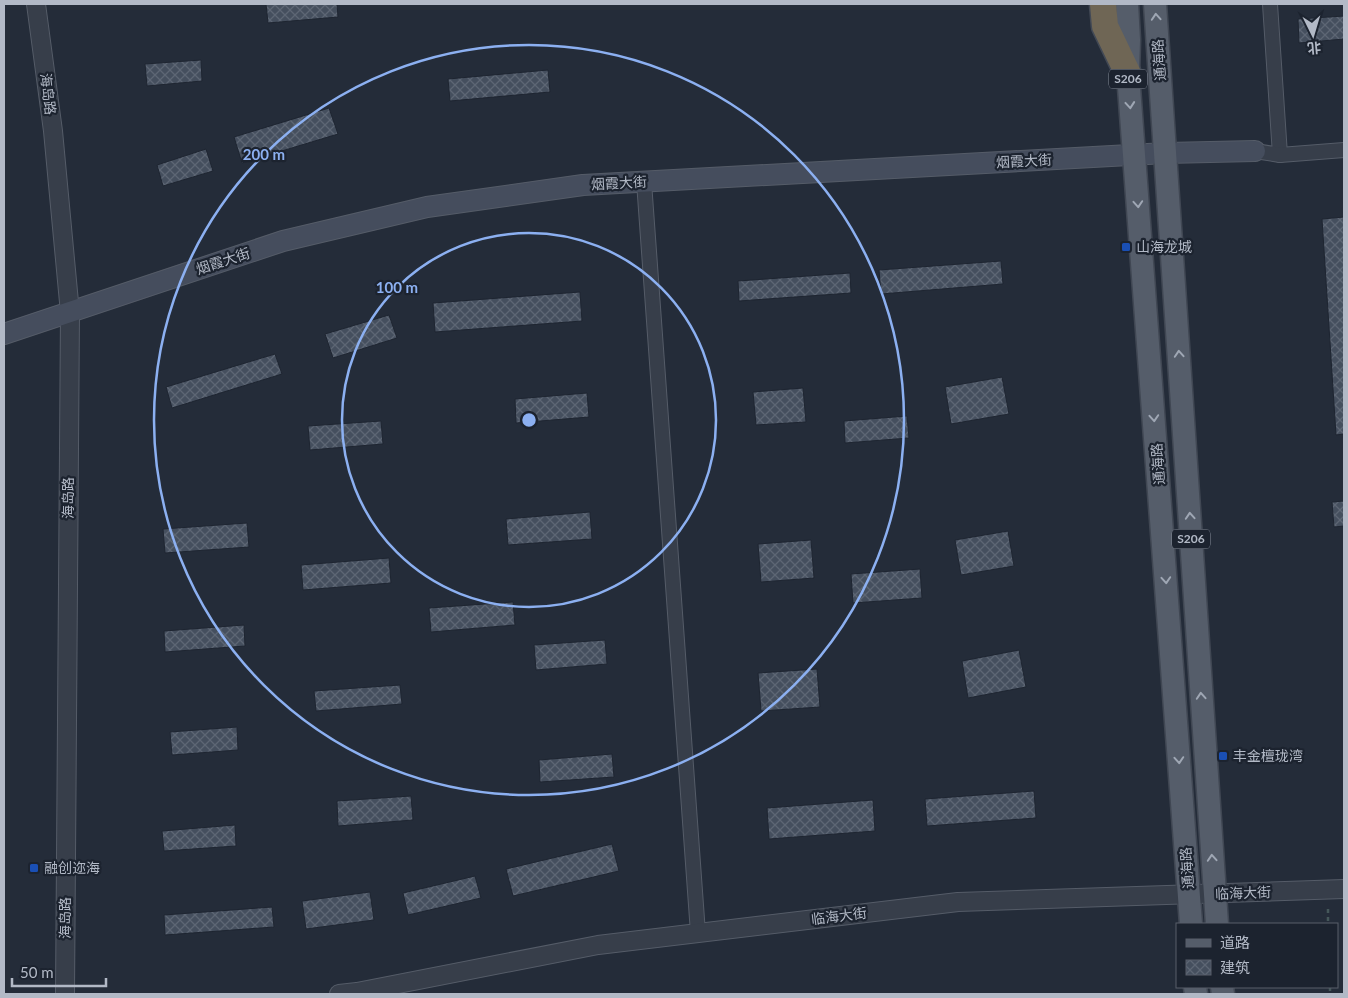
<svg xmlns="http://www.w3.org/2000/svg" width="1348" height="998" font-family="Lato,'Noto Sans SC',sans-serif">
<defs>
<pattern id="building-cross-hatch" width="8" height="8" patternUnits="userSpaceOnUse" patternTransform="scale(1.25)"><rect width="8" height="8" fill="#454f5e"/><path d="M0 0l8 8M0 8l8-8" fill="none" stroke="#5d6674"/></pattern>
</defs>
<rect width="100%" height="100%" fill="#242c39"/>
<g fill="url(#building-cross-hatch)" stroke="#1e2531">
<polygon points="266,4 337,4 338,17 268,23"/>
<polygon points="1344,16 1344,39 1299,43 1298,19"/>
<polygon points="201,60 202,81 147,86 145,64"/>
<polygon points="548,70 550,92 450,101 448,79"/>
<polygon points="329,108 338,134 242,163 234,137"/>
<polygon points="206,149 213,171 163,186 157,165"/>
<polygon points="1344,217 1344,434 1336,435 1322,219"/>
<polygon points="1001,261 1003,284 881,294 879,270"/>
<polygon points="850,273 851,293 739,301 738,281"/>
<polygon points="580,292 582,321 435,332 433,303"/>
<polygon points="389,315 397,338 333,358 325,334"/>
<polygon points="275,354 282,374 172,408 166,387"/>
<polygon points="1002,377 1009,414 951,424 945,387"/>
<polygon points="803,388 806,422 756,425 753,392"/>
<polygon points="587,393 589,417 516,423 515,399"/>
<polygon points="907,416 909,438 845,443 844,421"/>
<polygon points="381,421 383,444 310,450 308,426"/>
<polygon points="1344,501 1344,526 1334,527 1332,502"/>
<polygon points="590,512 592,539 508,545 506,519"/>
<polygon points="247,523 249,547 165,553 163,529"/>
<polygon points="1008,531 1014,566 961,575 955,540"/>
<polygon points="811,540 814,578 761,582 758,544"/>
<polygon points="389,558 391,583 303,590 301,565"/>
<polygon points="920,569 922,598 853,603 851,574"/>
<polygon points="513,602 515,625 431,632 429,608"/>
<polygon points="244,625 245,646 165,652 164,631"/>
<polygon points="605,640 607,664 536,670 534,645"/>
<polygon points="1019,650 1026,687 968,698 962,661"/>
<polygon points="817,669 820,707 761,711 758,673"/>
<polygon points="400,685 402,704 316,711 314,691"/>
<polygon points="237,727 238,750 172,755 170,732"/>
<polygon points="612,754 614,777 540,782 539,760"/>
<polygon points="1034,791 1036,818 927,826 925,799"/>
<polygon points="411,796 413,820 338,826 337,801"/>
<polygon points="873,800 875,831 769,839 767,808"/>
<polygon points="235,825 236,846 164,851 162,831"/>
<polygon points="612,844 619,871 513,896 506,869"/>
<polygon points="475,876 481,898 408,915 403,893"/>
<polygon points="370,892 374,920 306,929 302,901"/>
<polygon points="272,907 274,927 165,935 164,915"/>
</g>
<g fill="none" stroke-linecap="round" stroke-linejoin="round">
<g stroke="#555c68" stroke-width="16">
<g id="minor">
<polyline points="1270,4 1280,155"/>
<polyline points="1255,151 1280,155 1344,150"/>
<polyline points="644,182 698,933"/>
</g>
</g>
<g stroke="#555c68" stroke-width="20">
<g id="tertiary">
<polyline points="36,4 53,131 70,313 65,994"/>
<polyline points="339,994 357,992 598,945 958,902 1344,889"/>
</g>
</g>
<g stroke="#555c68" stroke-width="22">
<polyline id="secondary" points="4,334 283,241 427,207 583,185 1166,153 1255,151"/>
</g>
<g stroke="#404753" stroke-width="25">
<g id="primary">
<polyline points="1127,4 1129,40 1128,74 1191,924"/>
<polyline points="1155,4 1217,924"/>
<polyline points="1195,987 1196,994"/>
<polyline points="1222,987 1223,994"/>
</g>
</g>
<g stroke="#424955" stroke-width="29">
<polyline id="motorway" points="1103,4 1105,26 1128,74"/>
</g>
<g stroke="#45575a" stroke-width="2.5" stroke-dasharray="4 4" stroke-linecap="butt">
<polyline points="1328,909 1328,924"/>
<polyline points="1330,987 1330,994"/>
</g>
<use href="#minor" stroke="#373e4a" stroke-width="14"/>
<use href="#tertiary" stroke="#373e4a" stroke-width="18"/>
<use href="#secondary" stroke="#454d5d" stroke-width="20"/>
<use href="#primary" stroke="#555d6a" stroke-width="22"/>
<use href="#motorway" stroke="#6f6655" stroke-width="26"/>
</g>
<defs><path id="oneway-chevron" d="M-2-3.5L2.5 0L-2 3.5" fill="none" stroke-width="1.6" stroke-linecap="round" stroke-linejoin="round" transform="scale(1.25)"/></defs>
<g stroke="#9fa7b4">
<use href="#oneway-chevron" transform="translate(1156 17) rotate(-94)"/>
<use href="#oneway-chevron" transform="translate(1130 105) rotate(85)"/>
<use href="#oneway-chevron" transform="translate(1138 204) rotate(86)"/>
<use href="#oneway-chevron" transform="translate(1179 354) rotate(-94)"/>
<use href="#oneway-chevron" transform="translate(1154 418) rotate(86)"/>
<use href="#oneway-chevron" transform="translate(1190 516) rotate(-94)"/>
<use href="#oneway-chevron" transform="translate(1166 580) rotate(86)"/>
<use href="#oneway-chevron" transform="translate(1201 696) rotate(-94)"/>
<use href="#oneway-chevron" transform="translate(1179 760) rotate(86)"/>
<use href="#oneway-chevron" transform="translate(1212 858) rotate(-94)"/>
</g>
<g fill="none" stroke="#8cb0f1" stroke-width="2.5">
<circle cx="529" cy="420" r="187"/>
<circle cx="529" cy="420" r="375"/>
</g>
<g fill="#1a4fb4" stroke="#1c232f" stroke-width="2">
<rect x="1121" y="242" width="10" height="10" rx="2.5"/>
<rect x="1218" y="751" width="10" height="10" rx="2.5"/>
<rect x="29" y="863" width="10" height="10" rx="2.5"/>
</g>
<g text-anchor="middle" stroke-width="4.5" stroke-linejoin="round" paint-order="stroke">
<g fill="#1c232f" stroke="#858c99" stroke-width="1">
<rect x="1109" y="69.5" width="38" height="19" rx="4"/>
<rect x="1172" y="529.5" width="38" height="19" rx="4"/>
</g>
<g font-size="12" font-weight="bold" fill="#b2b9c6">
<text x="1128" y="83">S206</text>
<text x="1191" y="543">S206</text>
</g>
<g font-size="14" fill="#b2b9c6" stroke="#1c232f">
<text transform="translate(1159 60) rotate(-94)" y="5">通海路</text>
<text transform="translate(48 94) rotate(83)" y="5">海岛路</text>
<text transform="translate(1024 161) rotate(-3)" y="5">烟霞大街</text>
<text transform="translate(619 183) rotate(-3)" y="5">烟霞大街</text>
<text transform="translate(223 261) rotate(-18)" y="5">烟霞大街</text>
<text transform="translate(1158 464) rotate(-94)" y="5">通海路</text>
<text transform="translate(68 498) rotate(-90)" y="5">海岛路</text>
<text transform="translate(1187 868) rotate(-94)" y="5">通海路</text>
<text transform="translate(1243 893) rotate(-2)" y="5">临海大街</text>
<text transform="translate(839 916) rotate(-7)" y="5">临海大街</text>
<text transform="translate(65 918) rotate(-90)" y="5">海岛路</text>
</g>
<g font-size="14" fill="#b2b9c6" stroke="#1c232f" text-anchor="start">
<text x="1136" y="252">山海龙城</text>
<text x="1233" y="761">丰金檀珑湾</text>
<text x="44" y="873">融创迩海</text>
</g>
</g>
<circle cx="529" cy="420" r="8" fill="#8cb0f1" stroke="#1c232f" stroke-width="2.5"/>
<g font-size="15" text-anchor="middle" font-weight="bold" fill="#8cb0f1" stroke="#1c232f" stroke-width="4.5" stroke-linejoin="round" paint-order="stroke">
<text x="264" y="160">200 m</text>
<text x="397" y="293">100 m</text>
</g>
<rect width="1348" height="998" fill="none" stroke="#b2b9c6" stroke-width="10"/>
<rect x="1176" y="923" width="162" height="65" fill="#1c232f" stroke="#585f6b"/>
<rect x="1186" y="939" width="25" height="8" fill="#555d6a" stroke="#585f6b"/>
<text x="1220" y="948" font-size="15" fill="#b2b9c6">道路</text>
<rect x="1186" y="960" width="25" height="15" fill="url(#building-cross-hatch)" stroke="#585f6b"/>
<text x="1220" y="973" font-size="15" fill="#b2b9c6">建筑</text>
<g transform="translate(1313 35) rotate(175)" stroke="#1c232f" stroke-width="4" paint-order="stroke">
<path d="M0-4L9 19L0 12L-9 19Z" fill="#b2b9c6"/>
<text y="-8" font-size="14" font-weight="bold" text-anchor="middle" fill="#b2b9c6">北</text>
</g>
<path d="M12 978v8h94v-8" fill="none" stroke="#b2b9c6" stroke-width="2.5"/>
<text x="20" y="978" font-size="15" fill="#b2b9c6" stroke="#1c232f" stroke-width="4" paint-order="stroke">50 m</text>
</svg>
